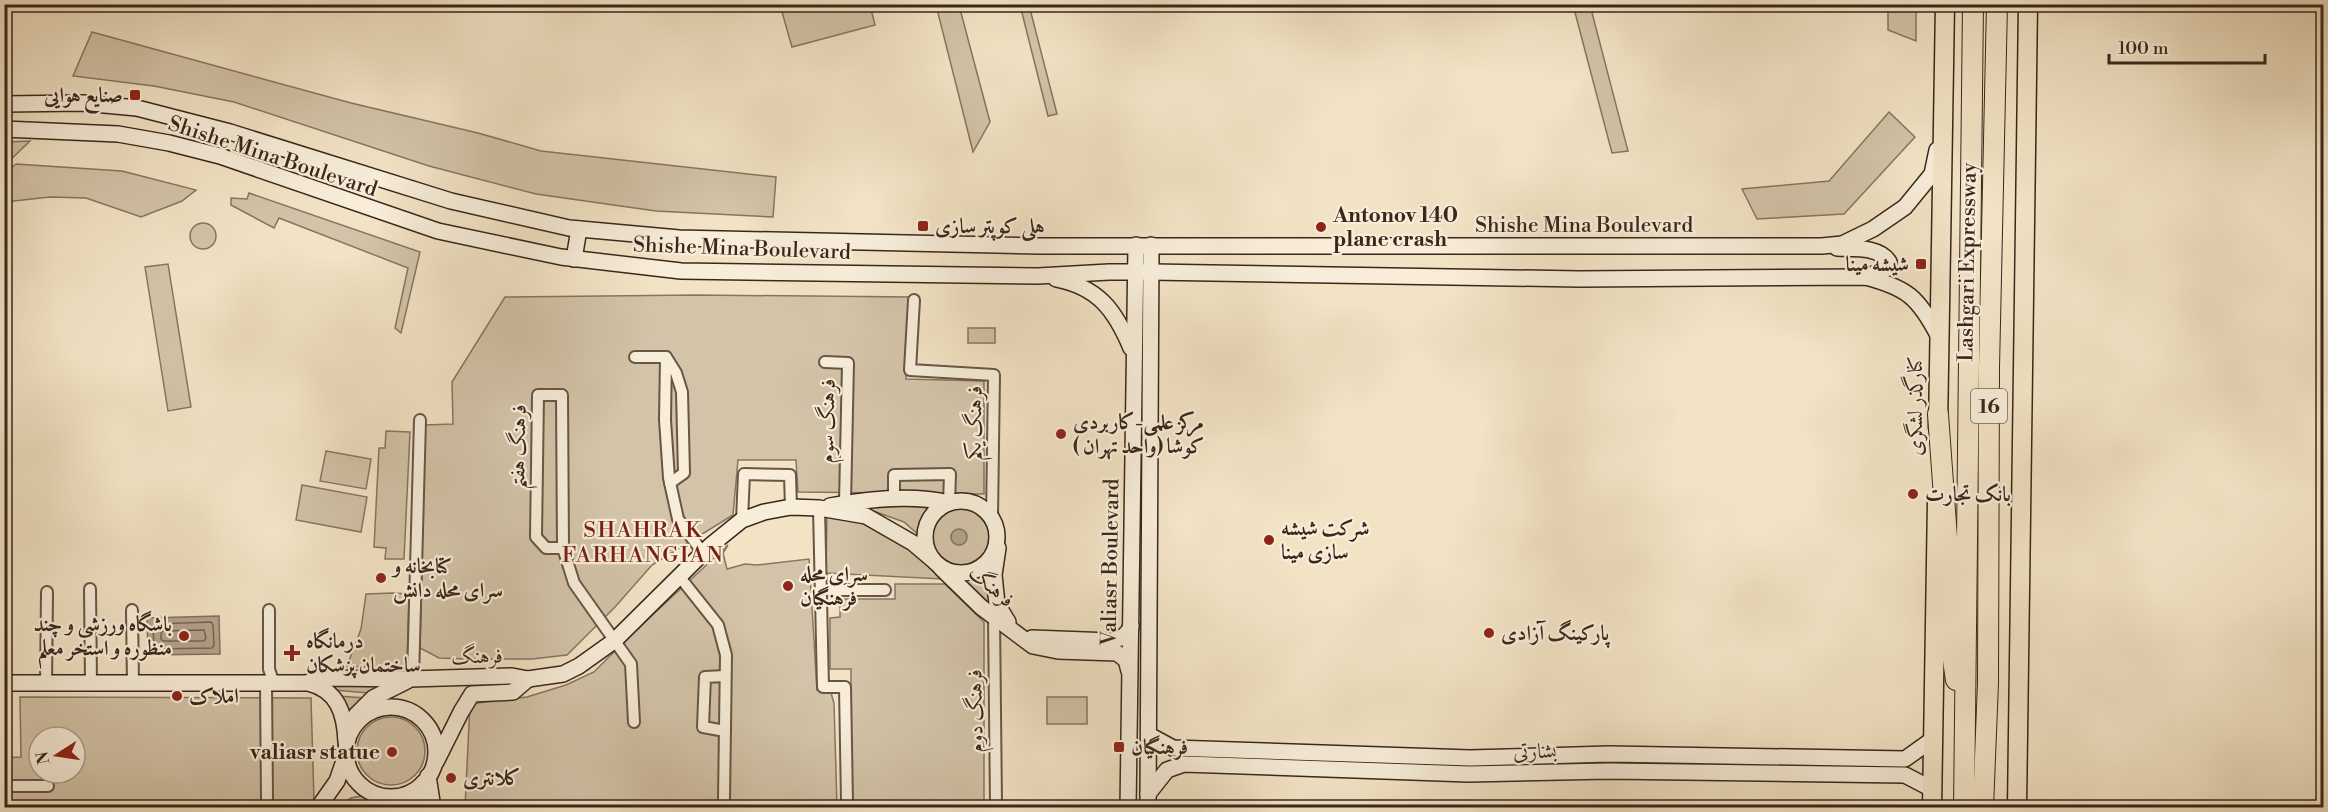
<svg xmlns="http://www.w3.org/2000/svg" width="2328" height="812" font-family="'Libre Bodoni',Amiri,serif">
<rect width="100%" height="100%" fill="#f2e3c5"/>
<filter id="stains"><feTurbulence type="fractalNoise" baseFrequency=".00333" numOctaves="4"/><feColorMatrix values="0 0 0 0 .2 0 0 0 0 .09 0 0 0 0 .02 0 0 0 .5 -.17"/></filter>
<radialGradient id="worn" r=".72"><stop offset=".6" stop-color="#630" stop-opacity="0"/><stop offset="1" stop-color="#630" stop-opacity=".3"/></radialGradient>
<g fill="#d3c3a8" stroke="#867562" stroke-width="1.5" fill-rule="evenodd">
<polygon points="780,5 870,5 875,25 792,47"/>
<polygon points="936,5 975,5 960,9 990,122 973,152"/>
<polygon points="1020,5 1029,5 1057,114 1048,116"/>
<polygon points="1573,5 1590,5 1628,151 1612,153"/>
<polygon points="1888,5 1916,5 1916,41 1888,30"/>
<polygon points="92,32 351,103 478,133 541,151 776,177 773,217 656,211 536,194 429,166 234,102 154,86 73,76"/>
<polygon points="1889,112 1915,137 1844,214 1757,219 1742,189 1829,181"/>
<polygon points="30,141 5,165 5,142"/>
<polygon points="16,164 122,171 196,190 182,201 141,217 86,198 50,197 5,202 5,173"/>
<polygon points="249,193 420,252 401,333 395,328 408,268 279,218 274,228 231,205 231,198 247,199"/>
<circle cx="203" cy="236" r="13"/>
<polygon points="168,264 191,407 168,411 145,267"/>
<polygon points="696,295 911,297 906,379 984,381 984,494 798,492 796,460 738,460 733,515 652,565 615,607 567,655 532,659 466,659 439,658 420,648 425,425 453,424 452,382 505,297"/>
<rect x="968" y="328" width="27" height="15"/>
<polygon points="386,431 410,432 404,559 385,559 386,548 374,547 379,448 385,448"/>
<polygon points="326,451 371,459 366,489 320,481"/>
<polygon points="302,485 367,497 361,532 296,520"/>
<path d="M854,504H937C927,515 918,522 921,537L904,522Z"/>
<circle cx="960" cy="537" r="29"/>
<polygon points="827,512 866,521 905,545 942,579 826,573"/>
<polygon points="728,545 723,553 727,569 745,564 757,565 809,559 817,690 831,693 834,703 837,806 465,808 470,704 527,697 566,685 594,672 633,633"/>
<path d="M988,567L991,602L996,613L959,577C970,581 979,574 988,567Z"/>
<polygon points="895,584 945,584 984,622 984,806 851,806 851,669 830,669 830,618 840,617 840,599 895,599"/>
<polygon points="393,593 409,594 407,669 347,666 361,629 366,594"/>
<polygon points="394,681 368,693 334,690 315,683"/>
<polygon points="337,696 365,698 347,724"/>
<path d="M20,697L311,698L314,801L304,807H5L4,758L21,757ZM39,737H75V773H39Z"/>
<rect x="1047" y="697" width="40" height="27"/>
<circle cx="391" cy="751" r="34"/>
<polygon points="361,796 371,800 378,807 348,807 340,805 351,798"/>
</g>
<g fill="#b3a38c" stroke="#82715f" stroke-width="1.5">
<circle cx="959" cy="537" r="8"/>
<polygon points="219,616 220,654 148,655 147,618"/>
</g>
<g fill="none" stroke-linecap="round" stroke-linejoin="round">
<g stroke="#766554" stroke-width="1.5">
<polygon points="211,622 213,625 214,645 212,648 156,649 154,647 153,626 155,624"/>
<polygon points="204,630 206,638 204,641 163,641 161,639 161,633 163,631"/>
</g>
<g stroke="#675646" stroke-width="14">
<g id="street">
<polyline points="914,300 910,370 994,375 992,518"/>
<polyline points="635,357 666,357 676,373 682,392 684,473 670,483"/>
<polyline points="666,357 665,420 669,478 678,519 703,553"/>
<polyline points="825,362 848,363 845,503"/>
<polyline points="894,500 894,475 950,474 949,503"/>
<polyline points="819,508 823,687 845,687 847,802"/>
<polyline points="742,520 744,474 790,475 791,507"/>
<polyline points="563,548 546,548 536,537 538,395 562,395 563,548 574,583 631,664 634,722"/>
<polyline points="679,576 718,625 726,655 724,799"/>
<polyline points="90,589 91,684"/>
<polyline points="820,590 885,590"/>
<polyline points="132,610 133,684"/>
<polyline points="269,610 269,669 272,678 277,683"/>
<polyline points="994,616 996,805"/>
<polyline points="413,679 420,420"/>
<polyline points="46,683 47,592"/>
<polyline points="266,683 267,799"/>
<polyline points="725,731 703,727 705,677 725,676"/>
<polyline points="4,786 48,786"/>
</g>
</g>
<g stroke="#39271c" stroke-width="18">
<g id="secondary">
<polyline points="4,104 83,103 137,108 230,132 451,201 569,228 679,238 1039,246 1822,246 1842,244 1873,229 1905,207 1932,174 1937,150"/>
<path d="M4,129L118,134L169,143L220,156L438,231L561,257L681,271L1038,276L1109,272H1151L1579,279L1866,277C1907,288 1918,297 1938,335"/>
<path d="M1837,248C1853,249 1879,246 1889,262L1888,268L1866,277"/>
<polyline points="574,259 579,229"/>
<path d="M1056,279C1098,287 1115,310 1131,348"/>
<circle cx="961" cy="537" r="36"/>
<path d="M830,506C868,499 912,494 949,503"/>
<polyline points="998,548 994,575 997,604 1008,622"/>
<polyline points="941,568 981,607 1033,646 1058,651 1117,653 1126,660 1129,671"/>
<path d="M1032,638L1111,641C1121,639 1128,635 1131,626V627"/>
<polyline points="4,683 305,683 330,678 410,679 512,676 528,679 563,674 579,666 614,641 711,545 742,520 764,512 791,507 819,508 866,516 913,543 933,560"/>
<path d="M308,683C338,690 345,714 346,742"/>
<circle cx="391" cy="752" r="45"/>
<polyline points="356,715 373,698 407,681"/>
<polyline points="1149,735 1173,748 1470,758 1609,754 1905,759 1933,739"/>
<polyline points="436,762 461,712 472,694 513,692 528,679"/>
<polyline points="428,776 433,808"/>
<polyline points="1148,794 1167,770 1184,764 1469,774 1609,771 1905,775 1932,789"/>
<polyline points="318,808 337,781 346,755"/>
<polyline points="416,808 423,783"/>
<polyline points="1128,808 1136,245"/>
<polyline points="1148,808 1151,245"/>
</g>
</g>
<g stroke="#39271c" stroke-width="21">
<g id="primary">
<polyline points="1938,428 1945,4"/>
<polyline points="1932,808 1937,500"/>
<polyline points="2017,808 2028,4"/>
</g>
</g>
<g stroke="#39271c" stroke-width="22">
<g id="highway">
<polyline points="1938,414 1947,538 1950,639 1956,680"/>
<polyline points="1964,808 1973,4"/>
<polyline points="1983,808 1988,683 1989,368 1997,4"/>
</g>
</g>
<use href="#street" stroke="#f7edd9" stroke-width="10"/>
<use href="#secondary" stroke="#f7edd9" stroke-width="15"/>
<use href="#primary" stroke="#f2e3c5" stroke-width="18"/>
<use href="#highway" stroke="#f2e3c5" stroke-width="20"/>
</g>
<g fill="#8f2418" stroke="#f7edd9" stroke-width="2">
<rect x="129" y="89" width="12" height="12" rx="3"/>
<rect x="917" y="220" width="12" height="12" rx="3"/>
<circle cx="1321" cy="227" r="6"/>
<rect x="1915" y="258" width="12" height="12" rx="3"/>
<circle cx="1061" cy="434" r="6"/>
<circle cx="1913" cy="494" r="6"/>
<circle cx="1269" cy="540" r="6"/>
<circle cx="381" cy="578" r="6"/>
<circle cx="788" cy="586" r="6"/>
<circle cx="1489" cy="633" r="6"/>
<circle cx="184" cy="636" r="6"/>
<path d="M289 644h6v6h6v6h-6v6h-6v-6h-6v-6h6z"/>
<circle cx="177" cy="696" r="6"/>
<rect x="1113" y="741" width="12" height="12" rx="3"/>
<circle cx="392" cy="752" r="6"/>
<circle cx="451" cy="778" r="6"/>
</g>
<g text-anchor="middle" stroke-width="4.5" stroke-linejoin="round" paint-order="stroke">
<rect fill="#f7edd9" stroke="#726255" stroke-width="1.5" x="1971" y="389" width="36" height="34" rx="4.5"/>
<g font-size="20" font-weight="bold" fill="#39271c">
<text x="1989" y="413">16</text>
</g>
<g font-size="21" font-weight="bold" fill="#39271c" stroke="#f7edd9" text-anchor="start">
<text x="123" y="102" text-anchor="end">صنایع هوایی</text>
<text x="1333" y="222">Antonov 140<tspan x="1333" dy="24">plane crash</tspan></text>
<text x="935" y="233">هلی کوپتر سازی</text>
<text x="1909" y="271" text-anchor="end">شیشه مینا</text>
<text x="1073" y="429">مرکز علمی-کاربردی<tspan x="1073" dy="24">کوشا (واحد تهران )</tspan></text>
<text x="1925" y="501">بانک تجارت</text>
<text x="1281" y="535">شرکت شیشه<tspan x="1281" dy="24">سازی مینا</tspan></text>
<text x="393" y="573">کتابخانه و<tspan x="393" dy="24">سرای محله دانش</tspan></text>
<text x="800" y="581">سرای محله<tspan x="800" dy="24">فرهنگیان</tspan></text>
<text x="172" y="631" text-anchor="end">باشگاه ورزشی و چند<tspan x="172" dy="24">منظوره و استخر معلم</tspan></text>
<text x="1501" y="640">پارکینگ آزادی</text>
<text x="306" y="648">درمانگاه<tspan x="306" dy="24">ساختمان پزشکان</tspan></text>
<text x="189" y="703">املاک</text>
<text x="1131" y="754">فرهنگیان</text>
<text x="380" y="759" text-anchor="end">valiasr statue</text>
<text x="463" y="785">کلانتری</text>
</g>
<g font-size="21" fill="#39271c" stroke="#f7edd9">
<text transform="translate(273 156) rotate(18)" y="7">Shishe Mina Boulevard</text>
<text x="1584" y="232">Shishe Mina Boulevard</text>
<text transform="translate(742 248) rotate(2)" y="7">Shishe Mina Boulevard</text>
<text transform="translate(1967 262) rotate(-89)" y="7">Lashgari Expressway</text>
<text transform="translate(1915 406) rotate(-90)" y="7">کنارگذر لشگری</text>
<text transform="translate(827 421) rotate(-89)" y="7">فرهنگ سوم</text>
<text transform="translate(974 423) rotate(-89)" y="7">فرهنگ یکم</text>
<text transform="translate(518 447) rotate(-89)" y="7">فرهنگ هفتم</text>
<text transform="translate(1110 562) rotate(-89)" y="7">Valiasr Boulevard</text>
<text transform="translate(992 586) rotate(41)" y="7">فرهنگ</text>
<text transform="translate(477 656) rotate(-1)" y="7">فرهنگ</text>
<text transform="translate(975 711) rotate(-91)" y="7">فرهنگ دوم</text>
<text transform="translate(1535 751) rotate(-1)" y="7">بشارتی</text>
</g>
<g font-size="22" letter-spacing="1.5" fill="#7a1f14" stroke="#f7edd9">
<text x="643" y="537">SHAHRAK<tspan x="643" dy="25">FARHANGIAN</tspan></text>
</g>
</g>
<rect width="2328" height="812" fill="none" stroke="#f2e3c5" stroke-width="24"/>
<rect x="6" y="6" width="2316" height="800" fill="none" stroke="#39271c" stroke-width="3"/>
<rect x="12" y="12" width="2304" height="788" fill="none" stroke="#39271c" stroke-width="1.5"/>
<g transform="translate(57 755) rotate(258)"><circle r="28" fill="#f7edd9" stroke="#ab9e8d" stroke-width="1.5"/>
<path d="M0-4.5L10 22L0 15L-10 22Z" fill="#8f2418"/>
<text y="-9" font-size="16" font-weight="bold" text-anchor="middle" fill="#39271c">N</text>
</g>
<path d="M2109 54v9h156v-9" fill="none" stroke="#39271c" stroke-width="3"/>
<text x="2118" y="54" font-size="18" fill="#39271c" stroke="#f7edd9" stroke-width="4.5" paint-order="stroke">100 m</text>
<rect width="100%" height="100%" filter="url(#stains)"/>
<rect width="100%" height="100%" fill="url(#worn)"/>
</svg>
